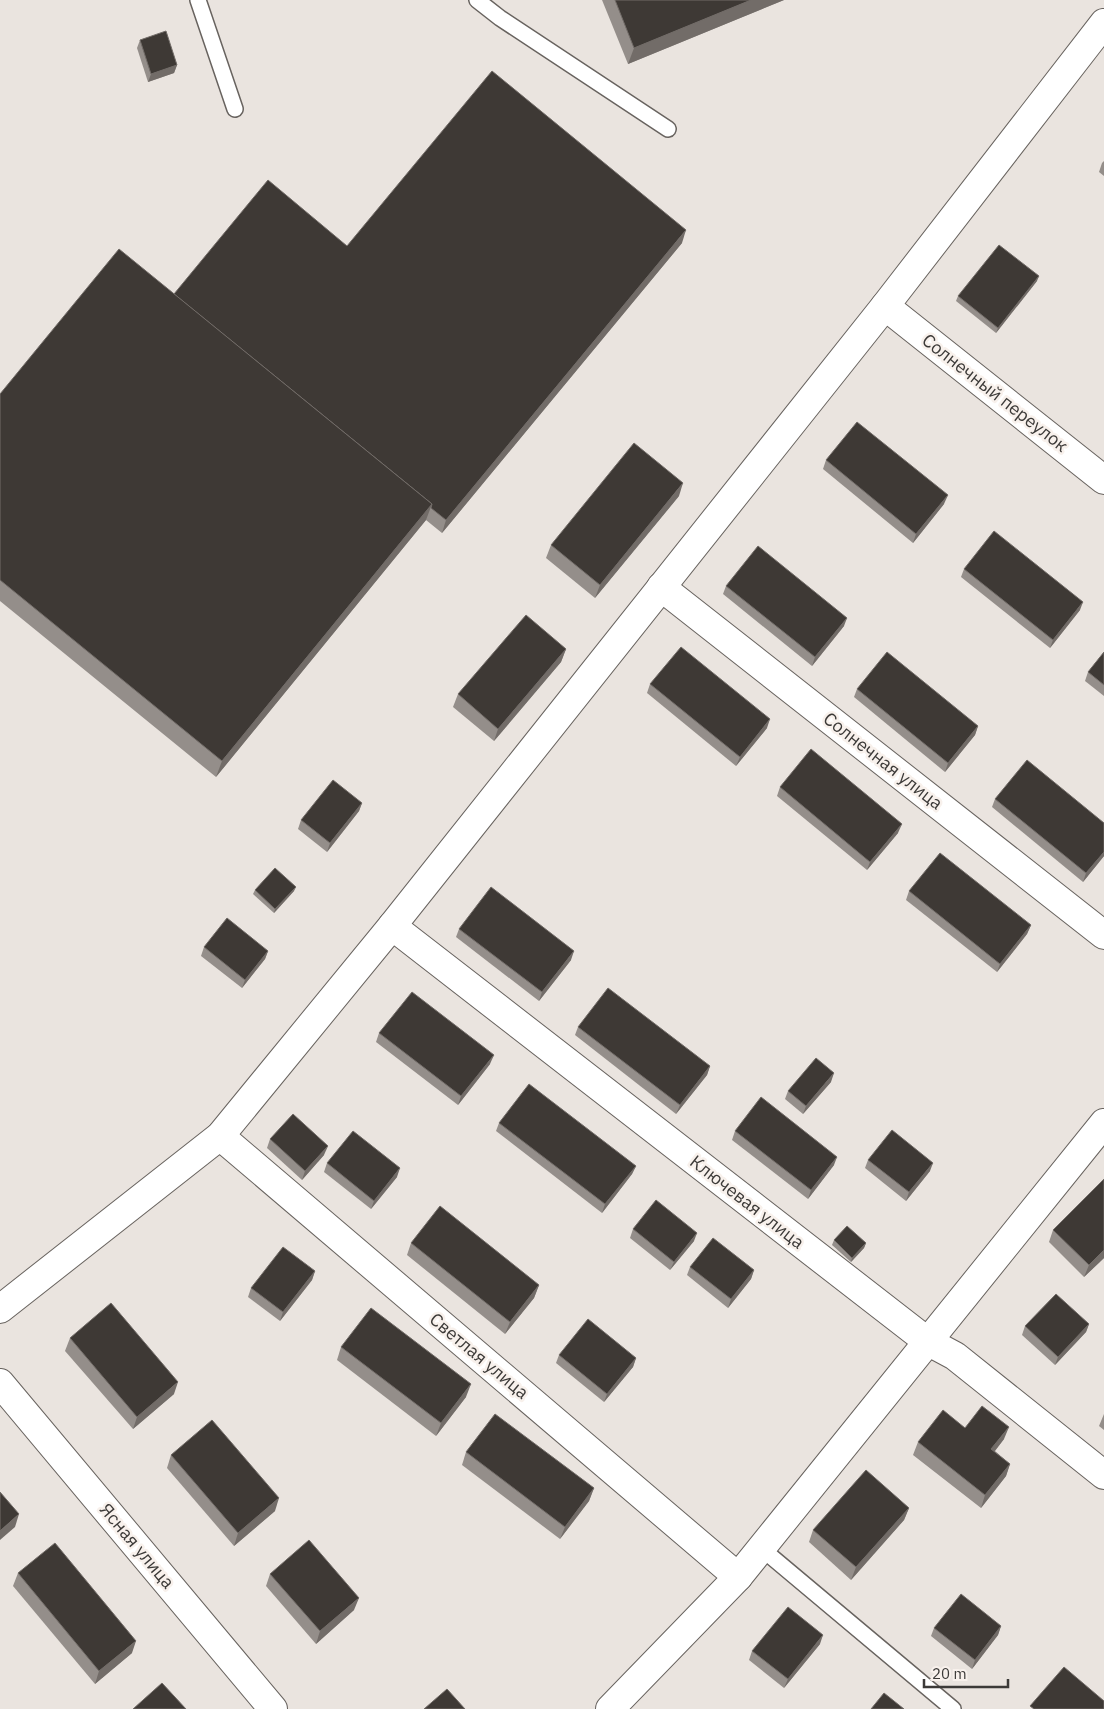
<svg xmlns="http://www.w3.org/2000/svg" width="1104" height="1709" font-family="'IBM Plex Sans',sans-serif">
<rect width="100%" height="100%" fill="#eae4df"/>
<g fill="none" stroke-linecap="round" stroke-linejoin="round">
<g stroke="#68635f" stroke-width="18">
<g id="service">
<polyline points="198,0 235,109"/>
<polyline points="477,0 500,18 668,129"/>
<polyline points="761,1548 953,1709"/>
</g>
</g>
<g stroke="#68635f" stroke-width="30">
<g id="minor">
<polyline points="885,306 1104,480"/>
<polyline points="661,587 1104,935"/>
<polyline points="392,926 927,1341 955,1356 1104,1475"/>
<polyline points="220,1136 738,1577"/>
<polyline points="0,1309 220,1136 392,926 885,306 1104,23"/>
<polyline points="0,1383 273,1709"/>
<polyline points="610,1709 738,1577 1104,1123"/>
</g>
</g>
<use href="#service" stroke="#fff" stroke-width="15"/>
<use href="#minor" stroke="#fff" stroke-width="28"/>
</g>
<g fill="#948e8a">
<polygon points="602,0 784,0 628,64"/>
<polygon points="140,40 177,65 174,73 148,82 137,48"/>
<polygon points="1104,161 1104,176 1099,172 1102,163"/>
<polygon points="682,243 442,533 426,520 216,777 0,601 0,394 174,294 347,246"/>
<polygon points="1037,281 996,333 956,301 958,296"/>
<polygon points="826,460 944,504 913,543 823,469"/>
<polygon points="679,496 595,598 546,558 551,545"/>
<polygon points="964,569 1080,610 1050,648 961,577"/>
<polygon points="726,586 844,626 812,666 723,594"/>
<polygon points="566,649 561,662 494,741 453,707 458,694"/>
<polygon points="1104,652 1104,696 1085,681 1088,672"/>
<polygon points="650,684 767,728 736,766 647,693"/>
<polygon points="857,689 978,726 975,735 945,772 854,697"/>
<polygon points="780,787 898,833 867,870 777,796"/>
<polygon points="995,799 1104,856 1083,882 992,807"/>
<polygon points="362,803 359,811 327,852 298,829 301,820"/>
<polygon points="255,890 294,891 274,913 253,894"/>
<polygon points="909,891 1031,925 1027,934 997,972 906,900"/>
<polygon points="459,929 571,960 539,1001 456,937"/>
<polygon points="204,947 268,951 265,959 242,988 201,956"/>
<polygon points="578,1027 710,1066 707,1075 676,1114 575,1035"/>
<polygon points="379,1033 490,1064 458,1105 376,1042"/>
<polygon points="831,1082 803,1114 785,1099 788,1091"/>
<polygon points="499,1123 636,1166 632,1174 602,1213 496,1131"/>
<polygon points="735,1131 834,1165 808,1199 732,1140"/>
<polygon points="270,1139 324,1155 302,1180 267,1148"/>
<polygon points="868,1160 930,1171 906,1201 865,1168"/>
<polygon points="327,1163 397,1177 371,1209 324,1172"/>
<polygon points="633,1229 694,1241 670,1270 630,1238"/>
<polygon points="1053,1230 1104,1258 1084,1277 1049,1242"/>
<polygon points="834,1240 866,1243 864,1248 851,1262 832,1245"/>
<polygon points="411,1243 539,1285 534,1298 505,1334 407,1255"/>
<polygon points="690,1267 754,1270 751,1279 728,1308 687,1275"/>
<polygon points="315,1271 312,1280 280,1321 248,1297 251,1288"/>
<polygon points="1089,1324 1086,1332 1055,1365 1022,1335 1025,1326"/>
<polygon points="70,1338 174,1394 133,1429 65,1351"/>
<polygon points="341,1347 466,1397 436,1436 337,1360"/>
<polygon points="559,1355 636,1358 633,1367 604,1402 556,1363"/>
<polygon points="1104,1414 1104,1430 1099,1426"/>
<polygon points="965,1428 1004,1439 995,1451 1010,1464 1006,1476 981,1508 913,1455 918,1442"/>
<polygon points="466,1452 594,1488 589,1501 560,1539 462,1465"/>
<polygon points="171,1455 275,1511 234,1546 167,1468"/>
<polygon points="909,1508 904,1520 851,1580 809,1542 813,1530"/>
<polygon points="18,1573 132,1653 95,1684 13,1586"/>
<polygon points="270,1574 354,1610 316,1644 266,1586"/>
<polygon points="1001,1626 998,1635 972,1669 931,1636 934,1628"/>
<polygon points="820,1644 784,1688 749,1660 752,1651"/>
</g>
<g fill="#726c68">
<polygon points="751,0 784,0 628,64 634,48"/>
<polygon points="177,65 174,73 148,82 151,74"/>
<polygon points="686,230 682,243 442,533 446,520"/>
<polygon points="1039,276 1037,281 996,333 998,328"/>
<polygon points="683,483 679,496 595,598 600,585"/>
<polygon points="948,495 944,504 913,543 916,534"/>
<polygon points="432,504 426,520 216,777 222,761"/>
<polygon points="1083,602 1080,610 1050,648 1053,640"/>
<polygon points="847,618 844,626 812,666 815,657"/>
<polygon points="566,649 561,662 494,741 498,729"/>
<polygon points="770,719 767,728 736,766 740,757"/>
<polygon points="978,726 975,735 945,772 948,763"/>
<polygon points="362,803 359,811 327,852 330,843"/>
<polygon points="902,824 898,833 867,870 870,862"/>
<polygon points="1104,852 1104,856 1083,882 1086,873"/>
<polygon points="296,887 294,891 274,913 275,909"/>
<polygon points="1031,925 1027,934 997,972 1000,964"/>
<polygon points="268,951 265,959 242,988 245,980"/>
<polygon points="574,951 571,960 539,1001 542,992"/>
<polygon points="494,1055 490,1064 458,1105 461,1096"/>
<polygon points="710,1066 707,1075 676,1114 680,1105"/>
<polygon points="834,1073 831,1082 803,1114 806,1106"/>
<polygon points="328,1146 324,1155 302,1180 305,1171"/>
<polygon points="837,1157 834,1165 808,1199 811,1190"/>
<polygon points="933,1163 930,1171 906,1201 909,1192"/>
<polygon points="636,1166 632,1174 602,1213 605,1204"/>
<polygon points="400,1168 397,1177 371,1209 374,1201"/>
<polygon points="697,1233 694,1241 670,1270 674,1262"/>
<polygon points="866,1243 864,1248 851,1262 852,1258"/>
<polygon points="1104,1250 1104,1258 1084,1277 1089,1265"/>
<polygon points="754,1270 751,1279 728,1308 731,1299"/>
<polygon points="315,1271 312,1280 280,1321 283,1312"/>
<polygon points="539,1285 534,1298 505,1334 510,1322"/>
<polygon points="1089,1324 1086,1332 1055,1365 1058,1357"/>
<polygon points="636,1358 633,1367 604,1402 607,1394"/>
<polygon points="178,1382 174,1394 133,1429 137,1417"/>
<polygon points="471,1384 466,1397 436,1436 441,1423"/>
<polygon points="1009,1427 1004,1439 987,1461 991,1449"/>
<polygon points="1010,1464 1006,1476 981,1508 985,1495"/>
<polygon points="594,1488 589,1501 560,1539 565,1527"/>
<polygon points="279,1498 275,1511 234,1546 238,1533"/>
<polygon points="909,1508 904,1520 851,1580 856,1567"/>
<polygon points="19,1514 15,1527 0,1540 0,1531"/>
<polygon points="359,1598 354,1610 316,1644 320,1631"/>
<polygon points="1001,1626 998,1635 972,1669 975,1660"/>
<polygon points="823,1635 820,1644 784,1688 788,1679"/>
<polygon points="136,1641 132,1653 95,1684 99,1671"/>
</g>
<g fill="#3e3935" stroke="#726c68">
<polygon points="615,0 751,0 634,48"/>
<polygon points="166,31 177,65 151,74 140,40"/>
<polygon points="492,71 686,230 446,520 431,508 432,504 174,294 268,180 347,246"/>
<polygon points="999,245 1039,276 998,328 958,296"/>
<polygon points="119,249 432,504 222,761 0,580 0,394"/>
<polygon points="857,422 948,495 916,534 826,460"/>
<polygon points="634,443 683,483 600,585 551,545"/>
<polygon points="994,531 1083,602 1053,640 964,569"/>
<polygon points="758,546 847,618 815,657 726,586"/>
<polygon points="526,615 566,649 498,729 458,694"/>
<polygon points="681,647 770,719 740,757 650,684"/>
<polygon points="887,652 978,726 948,763 857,689"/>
<polygon points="1104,652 1104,685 1088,672"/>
<polygon points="811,749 902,824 870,862 780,787"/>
<polygon points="1027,760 1104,823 1104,852 1086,873 995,799"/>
<polygon points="333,780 362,803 330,843 301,820"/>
<polygon points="940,853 1031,925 1000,964 909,891"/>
<polygon points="275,868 296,887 275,909 255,890"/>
<polygon points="491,887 574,951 542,992 459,929"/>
<polygon points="227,918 268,951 245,980 204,947"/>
<polygon points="608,988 710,1066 680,1105 578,1027"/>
<polygon points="412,992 494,1055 461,1096 379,1033"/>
<polygon points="816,1058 834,1073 806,1106 788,1091"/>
<polygon points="529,1084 636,1166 605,1204 499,1123"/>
<polygon points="761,1097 837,1157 811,1190 735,1131"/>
<polygon points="293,1114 328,1146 305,1171 270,1139"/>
<polygon points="892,1130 933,1163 909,1192 868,1160"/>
<polygon points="353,1131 400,1168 374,1201 327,1163"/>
<polygon points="1104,1179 1104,1250 1089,1265 1053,1230"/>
<polygon points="656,1200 697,1233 674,1262 633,1229"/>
<polygon points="440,1206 539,1285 510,1322 411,1243"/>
<polygon points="847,1226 866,1243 852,1258 834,1240"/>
<polygon points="713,1238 754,1270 731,1299 690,1267"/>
<polygon points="283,1247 315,1271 283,1312 251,1288"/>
<polygon points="1056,1294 1089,1324 1058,1357 1025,1326"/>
<polygon points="111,1303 178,1382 137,1417 70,1338"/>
<polygon points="371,1308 471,1384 441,1423 341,1347"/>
<polygon points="588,1319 636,1358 607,1394 559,1355"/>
<polygon points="982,1406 1009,1427 991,1449 1010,1464 985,1495 918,1442 943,1410 965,1428"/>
<polygon points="495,1414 594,1488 565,1527 466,1452"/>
<polygon points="212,1420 279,1498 238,1533 171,1455"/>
<polygon points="866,1470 909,1508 856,1567 813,1530"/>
<polygon points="0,1492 19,1514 0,1531"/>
<polygon points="309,1540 359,1598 320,1631 270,1574"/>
<polygon points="55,1543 136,1641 99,1671 18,1573"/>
<polygon points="961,1594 1001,1626 975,1660 934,1628"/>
<polygon points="788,1607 823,1635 788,1679 752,1651"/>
<polygon points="1064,1667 1104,1701 1104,1709 1034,1709 1030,1706"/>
<polygon points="162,1683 186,1709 133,1709"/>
<polygon points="447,1689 465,1709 424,1709"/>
<polygon points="884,1693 904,1709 871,1709"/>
</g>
<g text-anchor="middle" stroke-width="5" stroke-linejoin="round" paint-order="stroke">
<g font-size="18" fill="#3c3a38" stroke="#f8f1ec">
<text transform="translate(995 393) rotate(38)" y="6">Солнечный переулок</text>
<text transform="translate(883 761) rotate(38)" y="6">Солнечная улица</text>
<text transform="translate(747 1202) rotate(38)" y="6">Ключевая улица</text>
<text transform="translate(479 1356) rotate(40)" y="6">Светлая улица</text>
<text transform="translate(137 1546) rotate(50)" y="6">Ясная улица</text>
</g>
</g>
<path d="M924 1679v8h84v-8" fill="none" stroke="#3c3a38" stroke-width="2.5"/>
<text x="932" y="1679" font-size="15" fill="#3c3a38" stroke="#f8f1ec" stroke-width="4" paint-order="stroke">20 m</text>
</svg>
